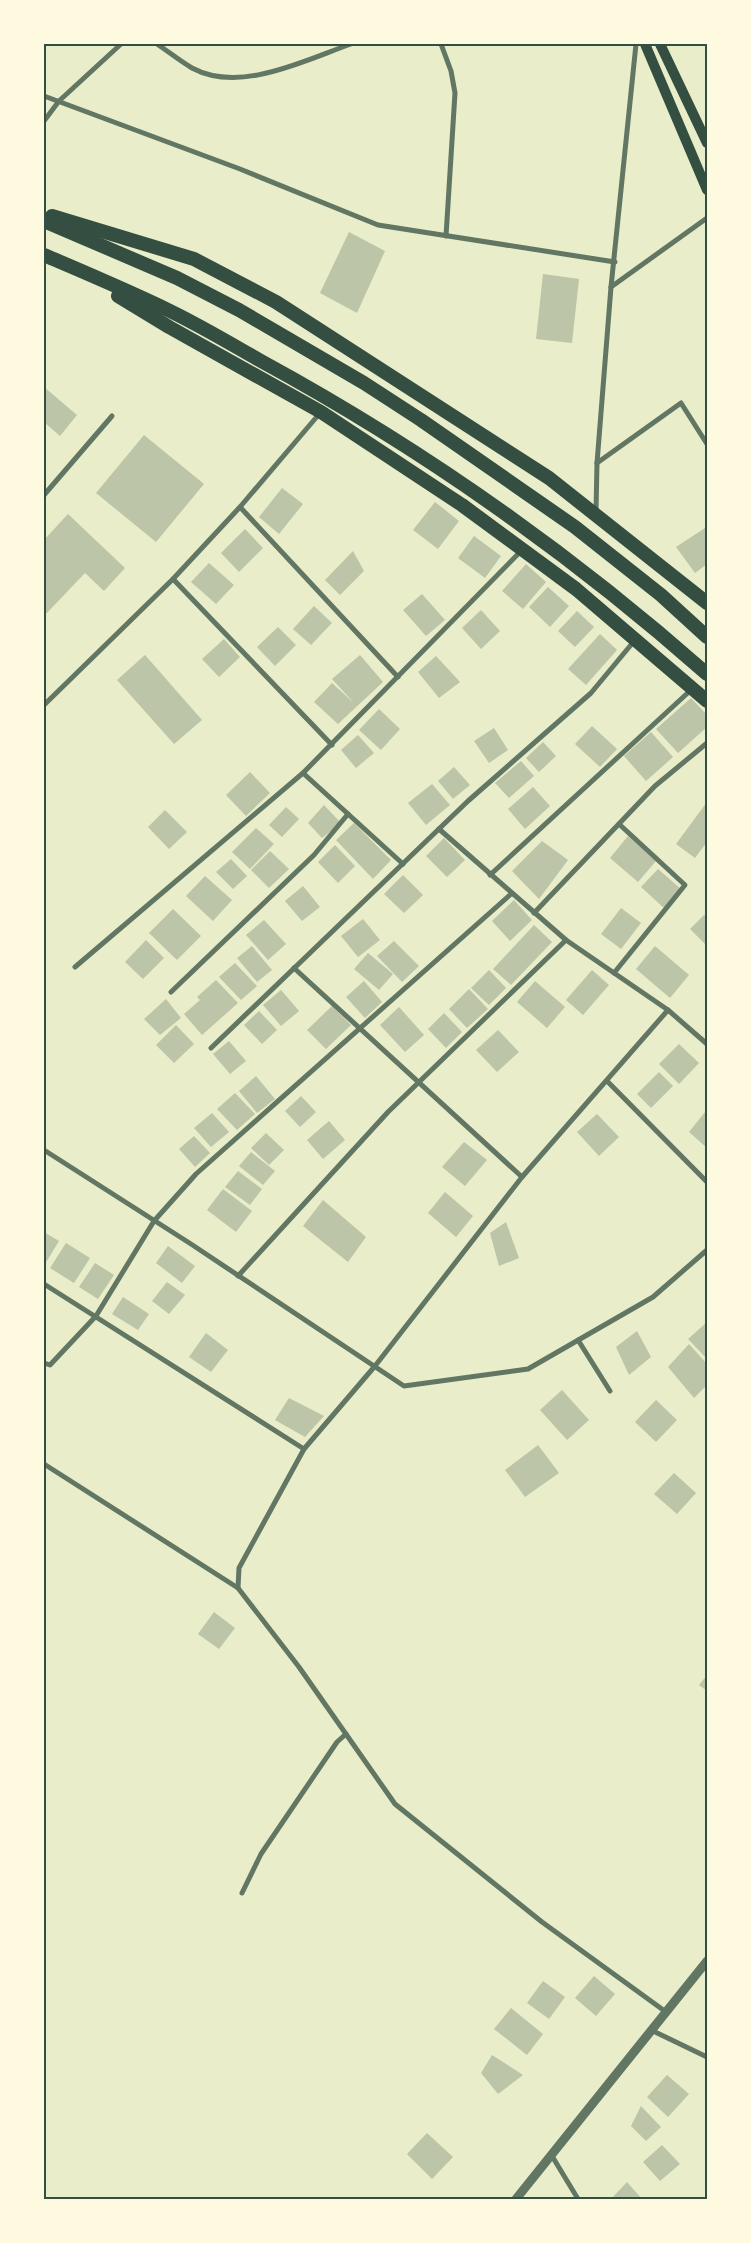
<svg xmlns="http://www.w3.org/2000/svg" width="751" height="2243" font-family="Spectral,serif">
<rect width="100%" height="100%" fill="#e9edc9"/>
<g fill="#bcc5a7">
<polygon points="349,232 385,251 357,313 320,293"/>
<polygon points="543,274 579,279 572,343 536,339"/>
<polygon points="44,387 77,415 60,436 44,422"/>
<polygon points="144,435 204,484 156,542 96,493"/>
<polygon points="282,488 303,504 279,534 259,517"/>
<polygon points="435,502 459,521 438,549 413,530"/>
<polygon points="68,514 125,568 104,591 85,573 44,616 44,540"/>
<polygon points="705,528 707,531 707,564 695,573 676,547"/>
<polygon points="245,529 263,548 239,572 221,553"/>
<polygon points="474,536 501,556 485,578 458,558"/>
<polygon points="353,551 364,571 340,595 325,580"/>
<polygon points="209,563 234,585 216,604 191,582"/>
<polygon points="526,564 546,582 523,609 502,591"/>
<polygon points="548,587 569,606 550,627 529,607"/>
<polygon points="422,594 445,620 426,636 403,610"/>
<polygon points="314,606 332,623 311,645 293,629"/>
<polygon points="481,610 500,631 481,649 462,628"/>
<polygon points="577,611 594,627 575,647 558,631"/>
<polygon points="278,627 296,645 275,666 257,647"/>
<polygon points="600,634 617,650 586,685 568,669"/>
<polygon points="224,639 240,657 219,677 202,659"/>
<polygon points="145,655 202,720 174,744 117,680"/>
<polygon points="360,655 383,682 338,724 314,702 332,683 354,703 332,679"/>
<polygon points="436,656 460,682 439,698 418,672"/>
<polygon points="691,698 707,715 707,727 678,753 656,729"/>
<polygon points="379,709 400,729 381,750 359,730"/>
<polygon points="592,726 617,749 600,767 575,744"/>
<polygon points="494,728 508,750 489,763 474,741"/>
<polygon points="651,732 673,757 646,781 624,756"/>
<polygon points="358,735 374,753 356,768 341,750"/>
<polygon points="543,742 556,756 539,772 526,758"/>
<polygon points="521,761 534,776 509,798 495,783"/>
<polygon points="454,767 470,785 453,799 438,781"/>
<polygon points="250,772 270,793 246,816 226,795"/>
<polygon points="432,784 450,805 426,825 408,803"/>
<polygon points="533,787 550,806 525,829 508,809"/>
<polygon points="707,802 707,842 695,858 676,844"/>
<polygon points="324,805 341,823 322,838 308,823"/>
<polygon points="286,807 299,819 282,837 269,825"/>
<polygon points="165,810 187,832 169,849 148,827"/>
<polygon points="354,823 391,860 373,879 336,840"/>
<polygon points="256,828 274,844 250,869 232,852"/>
<polygon points="628,836 656,861 638,882 610,858"/>
<polygon points="444,838 465,860 447,877 426,856"/>
<polygon points="542,841 568,860 539,899 512,871"/>
<polygon points="335,845 355,866 338,883 318,862"/>
<polygon points="270,851 289,869 269,888 251,870"/>
<polygon points="231,859 247,876 233,889 216,872"/>
<polygon points="658,869 681,889 664,908 641,887"/>
<polygon points="403,875 423,895 404,913 384,894"/>
<polygon points="205,876 232,900 213,921 186,896"/>
<polygon points="303,886 320,907 302,921 285,901"/>
<polygon points="514,900 532,920 510,941 492,921"/>
<polygon points="621,908 641,923 621,949 601,934"/>
<polygon points="173,909 201,936 177,960 149,933"/>
<polygon points="704,915 707,917 707,946 690,929"/>
<polygon points="363,919 380,940 358,957 341,936"/>
<polygon points="264,920 286,944 268,960 246,935"/>
<polygon points="534,925 552,942 511,985 493,969"/>
<polygon points="146,940 164,958 143,979 125,962"/>
<polygon points="394,941 419,966 402,982 377,956"/>
<polygon points="252,946 272,970 257,982 237,958"/>
<polygon points="655,946 689,975 670,998 636,969"/>
<polygon points="368,953 393,974 379,990 354,969"/>
<polygon points="235,963 257,986 241,1000 219,977"/>
<polygon points="489,970 506,988 489,1005 471,988"/>
<polygon points="592,970 609,985 583,1015 566,1000"/>
<polygon points="216,980 238,1003 202,1035 184,1014 200,1000 197,997"/>
<polygon points="364,981 382,1002 365,1018 346,997"/>
<polygon points="535,981 565,1007 547,1028 517,1002"/>
<polygon points="469,989 488,1009 467,1028 449,1009"/>
<polygon points="281,990 299,1011 281,1026 263,1005"/>
<polygon points="166,999 181,1018 160,1035 144,1019"/>
<polygon points="332,1006 351,1025 326,1049 307,1030"/>
<polygon points="399,1007 424,1035 405,1052 380,1025"/>
<polygon points="259,1011 277,1030 262,1044 244,1025"/>
<polygon points="444,1013 462,1032 446,1048 428,1029"/>
<polygon points="176,1025 194,1044 174,1063 156,1045"/>
<polygon points="498,1030 519,1052 497,1072 476,1050"/>
<polygon points="229,1041 246,1061 230,1074 213,1054"/>
<polygon points="679,1044 699,1063 679,1084 659,1064"/>
<polygon points="659,1072 673,1086 651,1108 637,1094"/>
<polygon points="256,1076 275,1099 257,1113 239,1091"/>
<polygon points="235,1093 255,1114 237,1130 217,1109"/>
<polygon points="301,1096 316,1112 300,1127 285,1111"/>
<polygon points="705,1112 707,1114 707,1148 689,1132"/>
<polygon points="212,1113 229,1132 211,1147 194,1128"/>
<polygon points="597,1114 619,1137 599,1156 577,1132"/>
<polygon points="329,1121 345,1140 323,1159 307,1140"/>
<polygon points="266,1133 284,1150 269,1165 251,1148"/>
<polygon points="194,1136 210,1153 195,1167 179,1149"/>
<polygon points="464,1142 487,1160 465,1186 442,1167"/>
<polygon points="251,1152 275,1171 263,1185 239,1166"/>
<polygon points="238,1171 262,1189 250,1205 225,1187"/>
<polygon points="223,1189 252,1211 236,1232 207,1210"/>
<polygon points="445,1192 473,1216 456,1237 428,1213"/>
<polygon points="323,1200 366,1237 348,1262 303,1226"/>
<polygon points="506,1222 519,1258 499,1266 490,1233"/>
<polygon points="44,1232 59,1241 45,1264 44,1264"/>
<polygon points="66,1243 90,1258 74,1283 50,1268"/>
<polygon points="168,1246 195,1266 182,1283 156,1263"/>
<polygon points="95,1263 114,1275 98,1299 79,1287"/>
<polygon points="167,1282 185,1295 169,1314 152,1301"/>
<polygon points="123,1297 149,1314 138,1330 112,1314"/>
<polygon points="706,1323 707,1325 707,1359 688,1339"/>
<polygon points="637,1331 651,1357 629,1375 616,1347"/>
<polygon points="206,1333 228,1350 211,1372 189,1357"/>
<polygon points="689,1344 707,1364 707,1385 694,1398 668,1367"/>
<polygon points="562,1390 589,1420 567,1440 540,1410"/>
<polygon points="289,1398 324,1416 305,1437 275,1420"/>
<polygon points="656,1400 677,1420 656,1442 635,1422"/>
<polygon points="538,1445 559,1473 525,1497 505,1470"/>
<polygon points="674,1473 696,1493 677,1514 654,1494"/>
<polygon points="214,1612 235,1628 219,1649 198,1634"/>
<polygon points="707,1675 707,1691 699,1685"/>
<polygon points="594,1976 615,1994 596,2016 575,1998"/>
<polygon points="543,1981 565,1997 549,2019 527,2003"/>
<polygon points="511,2008 543,2034 527,2055 494,2029"/>
<polygon points="492,2055 523,2075 498,2094 481,2073"/>
<polygon points="667,2075 689,2094 668,2117 647,2097"/>
<polygon points="641,2106 661,2127 646,2141 631,2126"/>
<polygon points="427,2133 453,2157 432,2179 407,2154"/>
<polygon points="662,2145 680,2164 660,2181 643,2162"/>
<polygon points="627,2182 642,2199 611,2199"/>
</g>
<g fill="none" stroke-linecap="round" stroke-linejoin="round">
<g stroke="#617663" stroke-width="5">
<path d="M157,44C169,52 180,61 192,68C240,94 305,60 351,44"/>
<polyline points="441,44 451,71 455,93 446,236"/>
<polyline points="44,96 240,169 378,225 615,262"/>
<polyline points="44,121 59,101 121,44"/>
<polyline points="611,287 707,218"/>
<polyline points="597,463 681,403 707,444"/>
<polyline points="44,495 112,416"/>
<polyline points="240,507 398,677"/>
<polyline points="596,512 597,463 611,287 636,44"/>
<polyline points="173,579 332,745"/>
<polyline points="44,705 173,579 240,507 320,413"/>
<polyline points="303,773 403,864"/>
<polyline points="439,829 566,940 668,1010 707,1044"/>
<polyline points="490,875 692,689"/>
<polyline points="534,913 655,786 707,743"/>
<polyline points="75,967 303,773 522,550"/>
<polyline points="294,968 522,1177"/>
<polyline points="614,973 685,885 619,824"/>
<polyline points="171,992 314,855 348,814"/>
<polyline points="211,1048 468,801 591,693 635,640"/>
<polyline points="607,1081 707,1182"/>
<polyline points="44,1150 191,1244 404,1386 528,1369 653,1297 707,1250"/>
<polyline points="238,1276 388,1112 566,940"/>
<polyline points="44,1284 304,1449"/>
<polyline points="578,1340 610,1391"/>
<polyline points="44,1363 50,1365 96,1316 154,1221 196,1174 511,894"/>
<polyline points="44,1464 238,1588 299,1667 395,1804 542,1922 666,2012"/>
<polyline points="238,1588 239,1568 304,1449 375,1366 522,1177 668,1010"/>
<polyline points="242,1893 261,1854 337,1742 346,1734"/>
<polyline points="651,2030 707,2057"/>
<polyline points="552,2156 578,2199"/>
</g>
<polyline stroke="#617663" stroke-width="9" points="516,2199 707,1961"/>
<g stroke="#344e41" stroke-width="10">
<polyline points="645,44 707,190"/>
<polyline points="660,44 707,143"/>
</g>
<g stroke="#344e41" stroke-width="14">
<polyline points="52,216 194,259 276,302 549,478 707,603"/>
<polyline points="44,221 177,278 239,310 364,383 421,420 575,527 661,595 707,637"/>
<path d="M44,255C86,273 129,291 170,311C201,326 231,344 261,361C421,448 570,553 707,674"/>
<polyline points="118,296 169,327 321,412 462,505 576,589 707,701"/>
</g>
</g>
<rect width="751" height="2243" fill="none" stroke="#fefae0" stroke-width="90"/>
<rect x="45" y="45" width="661" height="2153" fill="none" stroke="#344e41" stroke-width="2"/>
</svg>
